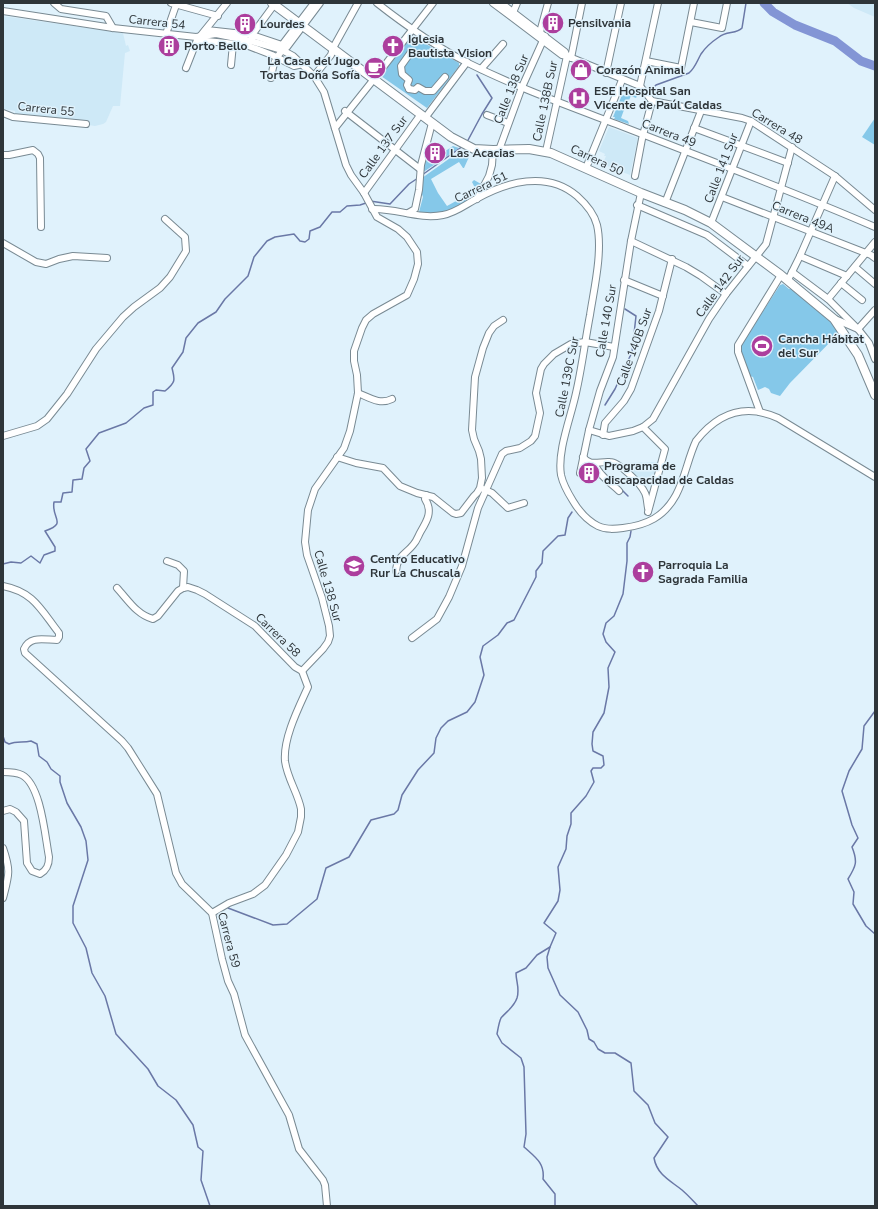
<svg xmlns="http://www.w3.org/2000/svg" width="878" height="1209" font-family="'Nunito Sans',sans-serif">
<rect width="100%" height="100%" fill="#e0f2fc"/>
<g fill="#cee9f7">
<polygon points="847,3 875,3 875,17 854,8"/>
<polygon points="3,16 123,33 126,46 128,45 130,51 125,53 120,106 113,106 106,122 103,124 95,126 15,114 15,111 3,109"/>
<polygon points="579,87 587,90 580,106 572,103"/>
<polygon points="609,127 638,138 630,175 607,166 608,163 604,161 606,156 604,156 605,154 599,151"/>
<polygon points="658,462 654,478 637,478 624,463"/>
</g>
<g fill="#85c8e9">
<polygon points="414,40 419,40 459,63 459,66 427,108 381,76 405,44"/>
<polygon points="626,86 637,96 636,98 631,96 629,100 628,99 621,118 628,121 629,124 614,119 615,117 613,117 622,95 626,96 628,91 625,89"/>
<polygon points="875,118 875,145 862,137"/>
<polygon points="453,146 459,148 422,173 425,159 430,161"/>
<path d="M460,151L469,157L464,168H463L459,162L431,179L438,193L447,206L476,190L472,182L474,180L481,184C471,199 460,209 442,214C436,216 427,214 421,214L419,212L423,197L420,189L422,178Z"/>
<polygon points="783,284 789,289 794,289 828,318 840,332 790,383 780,396 771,393 769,389 765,387 758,390 753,377 750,376 739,348 780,285"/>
</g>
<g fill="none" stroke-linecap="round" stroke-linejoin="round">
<g stroke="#6a78a6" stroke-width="1.5">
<path d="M648,93L656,85L689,73C695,68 697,61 701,54C705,48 713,41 719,37C726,31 737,34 742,28L746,3"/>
<polyline points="467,142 482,114 492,98 477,75"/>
<polyline points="422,175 463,146"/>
<polyline points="370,201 390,204 409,184 418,178"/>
<polyline points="605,405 615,389 632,352 636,316 625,309"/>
<polyline points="621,489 628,496"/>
<path d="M3,564L11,562L21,563L31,556L40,563L44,555L55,551V547L45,531C68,523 51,519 54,502H61L63,493L72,492L73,480L82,479L84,468L90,461L86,449L99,433L126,423L144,408L153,405V392L156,390L165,391C176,382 175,380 172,368L183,352L186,338L198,323L216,312L225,299L248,276L254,257L267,241L275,237L294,234L300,241L305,242L309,239L310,231L320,227L332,212H340L347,206L360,205L366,203"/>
<path d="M875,711L864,726L862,749L849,771L842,791L852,825L858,838L852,847C858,862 856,866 848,879L854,892L853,904L866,926L875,934"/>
<path d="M3,736L5,742L9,744C17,741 23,743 31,741L37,744L39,756L47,762L51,769L60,776V782L67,803L81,827L86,841L88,860L73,906V923L86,948L92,973L105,996L116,1034L148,1069L158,1086L176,1100L193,1125L198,1147L203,1151L201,1180L210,1206"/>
<polyline points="228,908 273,925 287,924 317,899 326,868 349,857 371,820 394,814 398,810 402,795 418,770 434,753 436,738 441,728 448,721 467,712 475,702 484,675 480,657 483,646 498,635 507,623 514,620 536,577 536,571 542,563 543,551 558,536 565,535 568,518 572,512"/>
<path d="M550,947L547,957L548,968L560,995L578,1012L587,1030L589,1039L594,1042L598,1049L605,1053H615L631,1063L634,1091L648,1105L655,1123L668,1137L654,1158C657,1175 671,1181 682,1190C688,1195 693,1201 698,1206"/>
<path d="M555,1206V1194L543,1179C545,1163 535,1157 524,1147L526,1134L524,1067L521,1058L502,1043L497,1034C498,1029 499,1022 501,1018C507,1011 514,1007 517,998C520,988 516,982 516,973L526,968L537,955L550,947L556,933L544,923L558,901L560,890L558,867L566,849L567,836L571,824V813L586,796L594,782L591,771L593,768H601L604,765L603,756L593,751L592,744L593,732L604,713L609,687L608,668L615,652L606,642L603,634L606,623L614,616L623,594L627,561V543L630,537L631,531"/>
</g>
<polyline stroke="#8395d5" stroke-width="9" points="764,3 773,12 795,25 835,41 861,61 875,66"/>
<g stroke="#798a93" stroke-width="8">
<g id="minor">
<polyline points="54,3 61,9 106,16 113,28"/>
<polyline points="171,3 218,16"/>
<path d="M377,3C405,25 435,46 468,63C516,87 566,105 616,124C703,158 790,190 875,227"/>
<polyline points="493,3 562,55 567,56 640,86 652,101 742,118 751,121 835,176 875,210"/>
<polyline points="501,3 565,52 567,56"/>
<polyline points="3,11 113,28 196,37 216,34 251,41 282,50 293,56 314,76 324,92 346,165 351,175 364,193 377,217 398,229 407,237 417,252 418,264 414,279 407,295 373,314 366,320 362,328 354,351 354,361 357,375 358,393 350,431 344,448 315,489 308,510 305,542 307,555 322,598 329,626 330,636 328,642 323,649 302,671"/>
<polyline points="512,15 517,3"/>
<polyline points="691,22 722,28 727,3"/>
<polyline points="207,30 252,35 282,45"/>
<polyline points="167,31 176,5"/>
<polyline points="538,35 540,32 548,3"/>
<polyline points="252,38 252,35 274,5"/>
<polyline points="197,40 246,45 272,55 294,66 303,64"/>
<polyline points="282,48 282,45 314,3"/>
<polyline points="571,58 582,3"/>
<polyline points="646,61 681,68 694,3"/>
<polyline points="231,65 233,44"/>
<polyline points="186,68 197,40 227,3"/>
<polyline points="481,69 503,44"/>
<polyline points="606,73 621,3"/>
<polyline points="314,76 331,55 333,48 358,3"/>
<path d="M271,78C273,65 275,55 287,47L320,3"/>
<polyline points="640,86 658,3"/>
<polyline points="409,89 407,85 409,80 402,74 401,66 411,52"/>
<polyline points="409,89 415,90 418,87 425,91 433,91 445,77"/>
<polyline points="345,111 420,169"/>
<polyline points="3,113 13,117 86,124"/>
<polyline points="487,115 508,123"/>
<polyline points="425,118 467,62"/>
<polyline points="335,128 374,79 433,3"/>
<polyline points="694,128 788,163"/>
<polyline points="499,150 522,87 545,36"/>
<polyline points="546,151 567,56"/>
<polyline points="3,155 9,155 33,150 38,154 40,158 41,227"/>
<polyline points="586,168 622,80"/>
<polyline points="635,176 642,139 652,101"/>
<polyline points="364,193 421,114"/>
<polyline points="722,197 871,255 875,258"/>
<polyline points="477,199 489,176 492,165 493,150"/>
<polyline points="665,203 701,111"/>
<polyline points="637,205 707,235 748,266"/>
<path d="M372,209C397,208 419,220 443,215C455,213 465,205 476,199C506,182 547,170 577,196C586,204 594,213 597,225C603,251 594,289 590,315C585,341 582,367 576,393C571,417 557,451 561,475C563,484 568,493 573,501C579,511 588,521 598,526C606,530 615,529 623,528C647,525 664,517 676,495C685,478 688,458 696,441C718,413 745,403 778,418L875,477"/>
<polyline points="408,213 415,209 419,190 421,165 432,123"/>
<polyline points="711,223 751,121"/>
<polyline points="631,241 686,267 701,276 726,294"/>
<polyline points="3,243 36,262 46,264 59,259 73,256 107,258"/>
<polyline points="800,256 847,276"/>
<polyline points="855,267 875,284"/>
<polyline points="792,272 828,299 858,329 869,343 875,359"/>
<polyline points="624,280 663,296"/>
<polyline points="788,280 800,256 835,176"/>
<polyline points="841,283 862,300"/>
<polyline points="828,299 875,242"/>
<polyline points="835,319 858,329 875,310"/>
<path d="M358,393C370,398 380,405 392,399"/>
<polyline points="760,412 738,352 738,345 781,275"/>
<polyline points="643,427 653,419 709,319 726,294 766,244 792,147"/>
<polyline points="589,430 609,436 633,431 643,427 665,449 648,512"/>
<polyline points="603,435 605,423 624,401 631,389 659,311 672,259"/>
<polyline points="3,436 37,426 47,419 67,394 96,349 123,317 134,307 160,288 170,277 186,251 185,237 165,219"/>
<polyline points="337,457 356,463 383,468 400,486 417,493 433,497 453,513 456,514 461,513 474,496 477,493 480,488 482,478 481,459 479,451 474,439 472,430 475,377 483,348 489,333 494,326 503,320"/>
<path d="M583,457C590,467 600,461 610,462C619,462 641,484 645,493C647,497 647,503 648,508"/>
<path d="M595,463C596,473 612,484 619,491"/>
<polyline points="580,473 589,430 600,391 613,357 631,241 641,193"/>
<polyline points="483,489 492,493 508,508 524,503"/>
<polyline points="167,561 178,565 184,571 183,588"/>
<path d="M396,571C397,556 405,555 413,545C417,541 418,536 421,531C427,521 433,511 425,499L426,495"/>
<path d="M3,586C34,592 41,610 59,633V637L57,640C45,640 30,635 24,649L25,653L122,741L128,748L157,794L176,873L182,884L212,913L222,959L228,981L234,994L245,1035L289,1115L299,1149L323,1180L325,1185L327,1206"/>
<path d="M117,588C128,600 137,615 153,619L158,616L178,591L183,588L188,587L197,590L205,594L255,626L295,667L302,671L308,687C299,707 283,738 285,761C287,778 298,793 301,809V817L298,832L286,855L265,885L253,894L229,903L212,913"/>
<polyline points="412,638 437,619 449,597 462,566 478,508 502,454 506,451 520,448 531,441 535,436 540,413 536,393 541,369 544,364 554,354 571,344 585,342 614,347"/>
<path d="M3,772C9,772 16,772 22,775C41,785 45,836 49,857C49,865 47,870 40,874L32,871L27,863L24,821L16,812L10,809L3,811"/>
<path d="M3,848C11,871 9,875 3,898"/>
</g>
</g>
<g stroke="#798a93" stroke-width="10">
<polyline id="major" points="272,3 451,137 474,149 493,150 529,149 551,153 641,193 685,210 711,223 781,275 834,319 858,355 875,395"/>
</g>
<use href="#minor" stroke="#fff" stroke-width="6"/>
<use href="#major" stroke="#fff" stroke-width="8"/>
</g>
<defs>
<g id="building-disc" transform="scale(1.15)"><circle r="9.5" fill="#ac3e9d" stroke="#e0f2fc"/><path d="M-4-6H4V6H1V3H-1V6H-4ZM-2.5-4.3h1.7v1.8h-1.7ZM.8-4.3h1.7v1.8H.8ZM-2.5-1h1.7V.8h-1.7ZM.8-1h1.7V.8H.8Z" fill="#fff"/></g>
<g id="church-disc" transform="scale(1.15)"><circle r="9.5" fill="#ac3e9d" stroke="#e0f2fc"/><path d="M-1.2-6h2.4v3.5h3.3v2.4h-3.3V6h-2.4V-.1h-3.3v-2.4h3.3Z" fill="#fff"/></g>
<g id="cafe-disc" transform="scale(1.15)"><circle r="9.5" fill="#ac3e9d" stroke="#e0f2fc"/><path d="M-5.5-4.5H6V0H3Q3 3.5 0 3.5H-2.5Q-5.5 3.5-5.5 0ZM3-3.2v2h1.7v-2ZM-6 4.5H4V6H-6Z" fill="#fff"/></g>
<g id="shop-disc" transform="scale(1.15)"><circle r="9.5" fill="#ac3e9d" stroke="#e0f2fc"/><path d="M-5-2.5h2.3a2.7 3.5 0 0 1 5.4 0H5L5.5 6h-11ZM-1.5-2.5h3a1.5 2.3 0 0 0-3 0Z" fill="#fff"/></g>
<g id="hospital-disc" transform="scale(1.15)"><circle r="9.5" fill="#ac3e9d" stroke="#e0f2fc"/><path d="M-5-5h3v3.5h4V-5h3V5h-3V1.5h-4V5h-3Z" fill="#fff"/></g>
<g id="stadium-disc" transform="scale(1.15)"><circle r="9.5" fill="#ac3e9d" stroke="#e0f2fc"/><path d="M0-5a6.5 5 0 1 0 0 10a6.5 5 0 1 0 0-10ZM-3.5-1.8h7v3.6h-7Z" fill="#fff"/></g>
<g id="school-disc" transform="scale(1.15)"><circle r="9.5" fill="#ac3e9d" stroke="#e0f2fc"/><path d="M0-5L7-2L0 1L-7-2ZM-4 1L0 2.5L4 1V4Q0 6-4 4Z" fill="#fff"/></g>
</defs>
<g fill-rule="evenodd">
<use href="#building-disc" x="553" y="23"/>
<use href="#building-disc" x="245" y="24"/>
<use href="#building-disc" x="169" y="46"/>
<use href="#church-disc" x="393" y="46"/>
<use href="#cafe-disc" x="375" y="68"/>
<use href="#shop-disc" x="581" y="70"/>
<use href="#hospital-disc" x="579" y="98"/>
<use href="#building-disc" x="435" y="153"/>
<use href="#stadium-disc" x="762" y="346"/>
<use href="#building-disc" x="589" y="473"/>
<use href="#school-disc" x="354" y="566"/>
<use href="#church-disc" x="643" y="572"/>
</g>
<g text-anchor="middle" stroke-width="3" stroke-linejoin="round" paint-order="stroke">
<g font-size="12" fill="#2e3539" stroke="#e0f2fc">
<text transform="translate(157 22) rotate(6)" y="4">Carrera 54</text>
<text transform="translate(511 89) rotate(-68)" y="4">Calle 138 Sur</text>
<text transform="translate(545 101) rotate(-78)" y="4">Calle 138B Sur</text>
<text transform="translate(46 109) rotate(6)" y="4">Carrera 55</text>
<text transform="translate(777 126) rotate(31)" y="4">Carrera 48</text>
<text transform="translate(669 133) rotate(21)" y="4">Carrera 49</text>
<text transform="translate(383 147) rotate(-54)" y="4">Calle 137 Sur</text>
<text transform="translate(597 160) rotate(25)" y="4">Carrera 50</text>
<text transform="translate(721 168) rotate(-69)" y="4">Calle 141 Sur</text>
<text transform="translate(481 187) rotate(-25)" y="4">Carrera 51</text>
<text transform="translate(803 217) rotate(22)" y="4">Carrera 49A</text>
<text transform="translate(720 286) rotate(-54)" y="4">Calle 142 Sur</text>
<text transform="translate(606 321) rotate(-80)" y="4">Calle 140 Sur</text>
<text transform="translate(634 347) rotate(-70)" y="4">Calle 140B Sur</text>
<text transform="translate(567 377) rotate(-79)" y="4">Calle 139C Sur</text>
<text transform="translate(328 586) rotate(74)" y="4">Calle 138 Sur</text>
<text transform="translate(278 635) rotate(44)" y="4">Carrera 58</text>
<text transform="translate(229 940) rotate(75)" y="4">Carrera 59</text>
</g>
<g font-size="12" font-weight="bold" fill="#2e3539" stroke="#e0f2fc" text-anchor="start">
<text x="568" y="27">Pensilvania</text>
<text x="260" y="28">Lourdes</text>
<text x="408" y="43">Iglesia<tspan x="408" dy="14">Bautista Vision</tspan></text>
<text x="184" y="50">Porto Bello</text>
<text x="360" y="65" text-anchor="end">La Casa del Jugo<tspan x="360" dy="14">Tortas Doña Sofía</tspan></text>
<text x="596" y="74">Corazón Animal</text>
<text x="594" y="95">ESE Hospital San<tspan x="594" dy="14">Vicente de Paúl Caldas</tspan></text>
<text x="450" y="157">Las Acacias</text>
<text x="778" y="343">Cancha Hábitat<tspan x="778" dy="14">del Sur</tspan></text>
<text x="604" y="470">Programa de<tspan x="604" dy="14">discapacidad de Caldas</tspan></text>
<text x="370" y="563">Centro Educativo<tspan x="370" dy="14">Rur La Chuscala</tspan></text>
<text x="658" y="569">Parroquia La<tspan x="658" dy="14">Sagrada Familia</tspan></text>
</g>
</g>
<rect width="878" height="1209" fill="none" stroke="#2e3539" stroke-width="8"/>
</svg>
